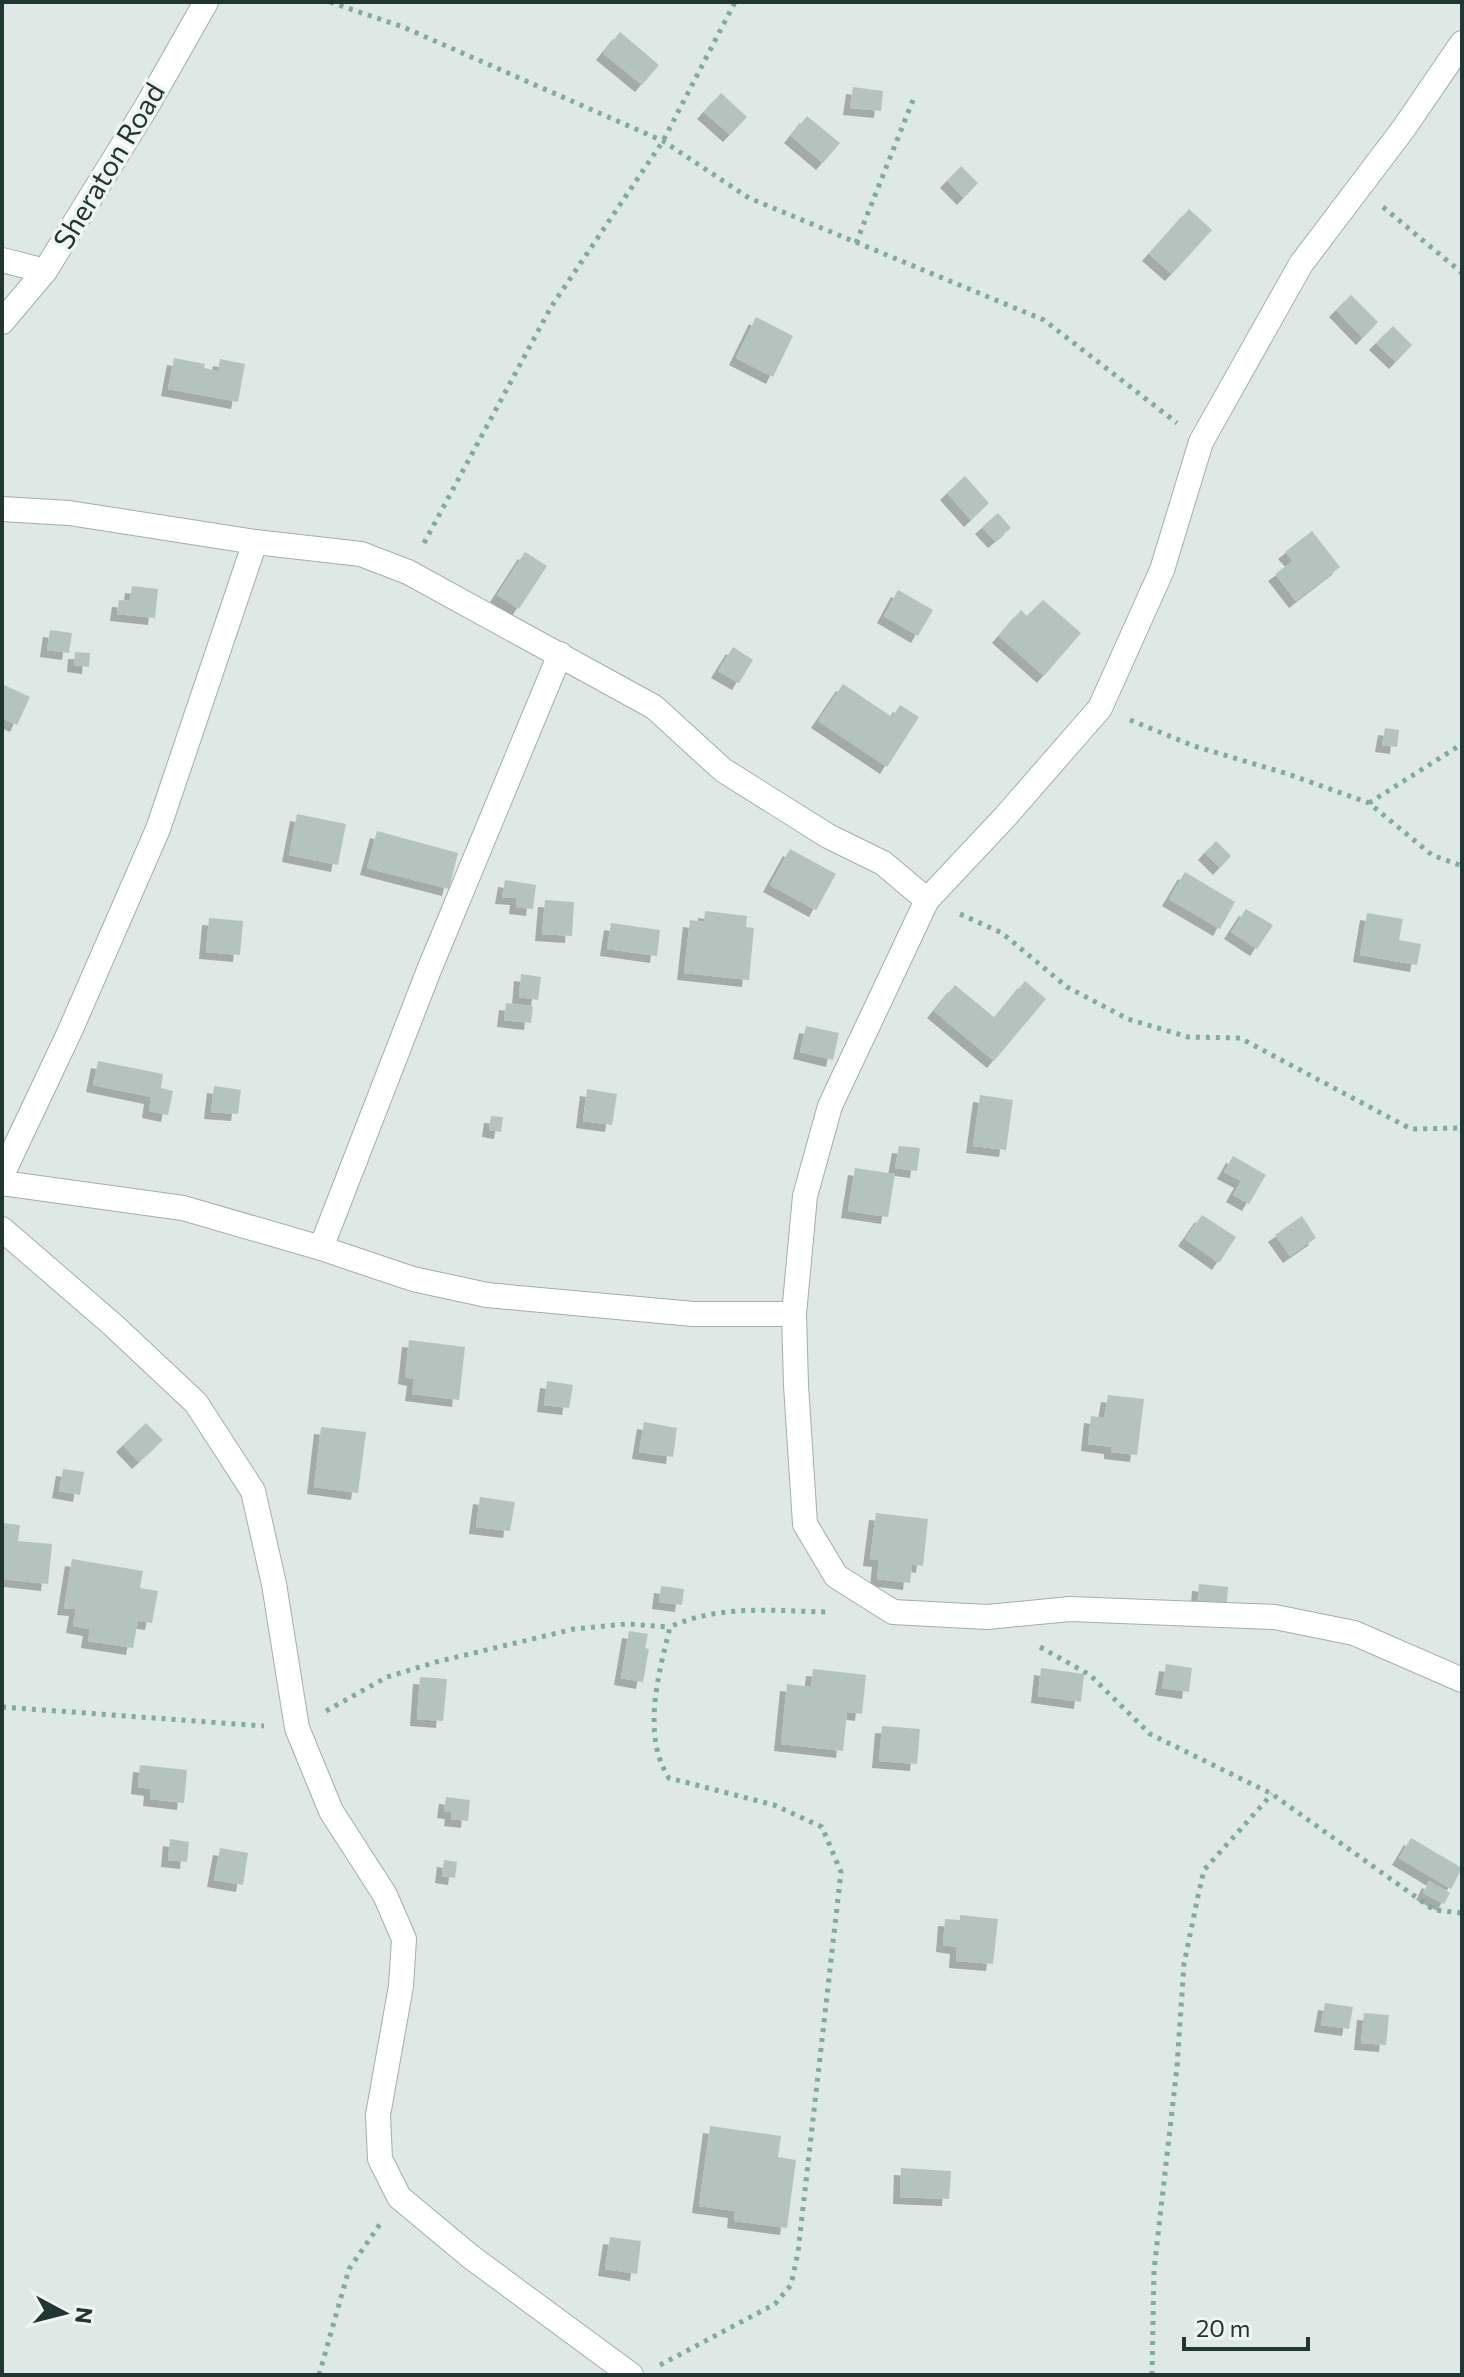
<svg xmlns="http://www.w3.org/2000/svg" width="1464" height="2377" font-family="Commissioner,sans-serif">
<defs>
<filter id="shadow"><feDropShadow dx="-7" dy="7" stdDeviation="0" flood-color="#0004"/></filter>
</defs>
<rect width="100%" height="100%" fill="#dee8e4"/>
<g fill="#b4c3bd" filter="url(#shadow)">
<polygon points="620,32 659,65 642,85 603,53"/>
<polygon points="853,87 883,91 881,111 850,108"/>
<polygon points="721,93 747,117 730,135 704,112"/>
<polygon points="807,116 840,143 823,163 791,136"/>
<polygon points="961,166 978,183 964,198 947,181"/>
<polygon points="1189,209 1212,230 1172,274 1149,254"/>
<polygon points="1351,295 1378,322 1363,338 1336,310"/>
<polygon points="756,317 793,336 773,377 736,358"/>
<polygon points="1393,326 1412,345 1396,362 1376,343"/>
<polygon points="174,358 205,364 204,368 218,371 220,359 245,364 238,402 168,389"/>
<polygon points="965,476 989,503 971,520 947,493"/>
<polygon points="998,513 1011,528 995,541 982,527"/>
<polygon points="1312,531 1340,567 1296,601 1275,574 1293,561 1285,552"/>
<polygon points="525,552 547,566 519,609 497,595"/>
<polygon points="132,586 158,589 155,618 117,614 119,600 130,601"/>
<polygon points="898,590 933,610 918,636 884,616"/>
<polygon points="1043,600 1081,633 1044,676 999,636 1021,610 1027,616"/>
<polygon points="50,630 72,633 69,653 47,650"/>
<polygon points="733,647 753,660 739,683 718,671"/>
<polygon points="75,652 90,653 89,667 74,665"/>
<polygon points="2,684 30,697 17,725 2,718"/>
<polygon points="843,684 892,717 900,705 919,717 887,767 818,721"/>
<polygon points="1385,728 1399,730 1397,747 1382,745"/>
<polygon points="297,814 346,824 338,865 289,855"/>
<polygon points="377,831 458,853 449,889 367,868"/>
<polygon points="1216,841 1231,856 1220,868 1205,853"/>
<polygon points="790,849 836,874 816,910 770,885"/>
<polygon points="1185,872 1235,902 1220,929 1169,899"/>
<polygon points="505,880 536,885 533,909 516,907 517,898 502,897"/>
<polygon points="545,900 574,902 572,936 542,934"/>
<polygon points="1246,909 1273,925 1257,949 1231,932"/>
<polygon points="705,911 747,916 746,927 754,928 749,980 684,973 690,920 704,922"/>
<polygon points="1367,913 1403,919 1399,940 1421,944 1417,965 1360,955"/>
<polygon points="209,918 243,921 240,955 206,952"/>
<polygon points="611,923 660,930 657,956 607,949"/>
<polygon points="521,974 541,977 538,1000 519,997"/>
<polygon points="1025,981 1046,999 994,1061 934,1011 955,985 995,1018"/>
<polygon points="506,1003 533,1006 531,1023 504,1020"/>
<polygon points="806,1026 839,1033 833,1060 800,1052"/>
<polygon points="98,1061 163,1074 161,1088 173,1091 168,1115 149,1111 151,1097 93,1085"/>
<polygon points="214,1086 241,1090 238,1114 211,1112"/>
<polygon points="587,1089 617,1094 612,1125 583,1121"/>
<polygon points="980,1095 1013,1100 1006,1150 973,1146"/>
<polygon points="491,1116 503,1117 501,1132 489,1130"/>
<polygon points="899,1146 920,1148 917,1171 895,1168"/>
<polygon points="1233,1156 1266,1175 1249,1204 1233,1195 1241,1181 1224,1172"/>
<polygon points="855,1168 895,1174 888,1217 848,1211"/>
<polygon points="1202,1215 1236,1237 1219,1263 1185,1239"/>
<polygon points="1302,1216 1316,1238 1290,1256 1275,1235"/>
<polygon points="409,1340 465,1347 459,1400 412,1394 414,1379 405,1377"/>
<polygon points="547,1381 573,1385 569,1408 544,1405"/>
<polygon points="1108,1395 1144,1399 1137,1455 1111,1452 1111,1447 1088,1444 1091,1416 1104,1418"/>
<polygon points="644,1422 677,1428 673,1457 639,1452"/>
<polygon points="146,1423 163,1440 139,1462 123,1445"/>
<polygon points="321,1427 366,1432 358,1493 314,1487"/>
<polygon points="63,1469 84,1472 80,1495 59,1491"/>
<polygon points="480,1497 515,1502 510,1531 476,1527"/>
<polygon points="876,1513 928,1519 923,1566 912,1564 910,1583 877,1579 879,1560 870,1559"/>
<polygon points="2,1523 20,1525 18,1541 52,1544 48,1584 2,1579"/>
<polygon points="72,1559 143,1571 140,1588 158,1591 152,1623 138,1621 133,1648 88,1641 90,1629 73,1626 76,1609 64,1608"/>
<polygon points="1199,1584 1228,1587 1226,1613 1197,1610"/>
<polygon points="661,1586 684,1589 682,1605 659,1602"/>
<polygon points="629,1631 648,1634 645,1648 649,1649 643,1682 621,1678"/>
<polygon points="1166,1664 1192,1668 1189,1692 1162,1688"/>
<polygon points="1041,1668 1084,1674 1081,1702 1038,1696"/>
<polygon points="813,1669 866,1675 862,1714 847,1712 843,1751 781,1744 787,1684 811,1687"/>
<polygon points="420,1677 447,1679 443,1721 417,1719"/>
<polygon points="882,1726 920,1729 917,1764 879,1761"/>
<polygon points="140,1765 187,1770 184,1803 150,1799 151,1789 138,1787"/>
<polygon points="446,1797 470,1800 468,1821 451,1819 452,1812 444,1811"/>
<polygon points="1411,1838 1462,1868 1451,1889 1399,1858"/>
<polygon points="170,1839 189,1842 187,1862 168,1860"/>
<polygon points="220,1848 248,1853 243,1885 214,1880"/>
<polygon points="444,1860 457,1862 455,1878 442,1876"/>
<polygon points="1429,1881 1450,1893 1444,1904 1423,1893"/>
<polygon points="960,1915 998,1919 993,1964 956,1961 957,1947 943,1945 945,1919 960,1920"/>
<polygon points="1325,2003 1353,2007 1349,2029 1321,2025"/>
<polygon points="1364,2013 1389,2015 1386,2045 1361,2043"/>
<polygon points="710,2126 781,2136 778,2157 796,2160 787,2228 734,2221 735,2211 699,2206"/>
<polygon points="901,2168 951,2171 949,2199 900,2197"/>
<polygon points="610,2237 641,2241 637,2274 605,2269"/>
</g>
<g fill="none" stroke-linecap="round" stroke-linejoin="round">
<g stroke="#a2afab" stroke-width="26">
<g id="minor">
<polyline points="1462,43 1404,128 1301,264 1201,442 1162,570 1100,708 1005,817 927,900 830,1106 805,1196 794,1314 796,1385 805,1524 836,1576 893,1612 987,1617 1070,1609 1275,1617 1354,1633 1462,1680"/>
<polyline points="2,260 45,271"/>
<polyline points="2,322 45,271 147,106 206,2"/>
<polyline points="2,509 69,513 255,542 361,554 408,572 654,707 723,770 828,836 883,863 927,900"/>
<polyline points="2,1175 70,1031 158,829 255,542"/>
<polyline points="2,1183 183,1208 321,1248 413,1279 487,1295 693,1314 794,1314"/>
<polyline points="2,1229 113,1325 196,1403 253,1491 274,1584 297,1728 331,1811 385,1895 404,1939 401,1986 378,2115 380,2159 399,2197 471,2257 631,2375"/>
<polyline points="321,1248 429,970 560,654"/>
</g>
</g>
<g stroke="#81aaa0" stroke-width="5" stroke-dasharray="4 6" stroke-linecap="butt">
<polyline points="330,2 403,27 663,141 749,198 1044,320 1177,423"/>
<polyline points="1383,207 1462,273"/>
<polyline points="856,243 913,100"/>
<polyline points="424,543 551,307 663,141 735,2"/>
<polyline points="1130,720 1194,746 1288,774 1369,803 1432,855 1462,866"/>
<polyline points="1369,803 1462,744"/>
<polyline points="960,914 1002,933 1067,987 1128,1019 1188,1037 1240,1038 1411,1129 1462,1128"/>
<polyline points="1040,1647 1090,1675 1150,1734 1272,1794 1434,1910 1462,1913"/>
<polyline points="2,1707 264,1726"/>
<polyline points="326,1711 387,1677 436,1662 574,1629 626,1624 670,1627"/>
<path d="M660,2365L775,2304L791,2285L798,2252L841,1872L822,1827L774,1805L669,1778C641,1736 659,1672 670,1627C719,1604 776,1611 829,1612"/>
<polyline points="319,2375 349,2269 380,2224"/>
<polyline points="1152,2375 1154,2270 1177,2067 1184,1964 1198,1896 1204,1870 1272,1794"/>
</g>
<use href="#minor" stroke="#fff" stroke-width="24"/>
</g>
<g text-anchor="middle" stroke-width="7" stroke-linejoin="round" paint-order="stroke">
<g font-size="28" fill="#213632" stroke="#eef5f2">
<text transform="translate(109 166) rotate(-59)" y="10">Sheraton Road</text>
</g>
</g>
<rect width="1464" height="2377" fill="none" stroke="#213632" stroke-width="8"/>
<g transform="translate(64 2313) rotate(97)" stroke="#eef5f2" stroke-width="6" paint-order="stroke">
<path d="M0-6L14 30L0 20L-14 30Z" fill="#213632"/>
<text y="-12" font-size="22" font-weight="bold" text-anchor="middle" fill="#213632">N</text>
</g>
<path d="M1184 2337v12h124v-12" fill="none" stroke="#213632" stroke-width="4"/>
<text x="1196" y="2337" font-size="24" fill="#213632" stroke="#eef5f2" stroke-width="6" paint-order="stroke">20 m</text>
</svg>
